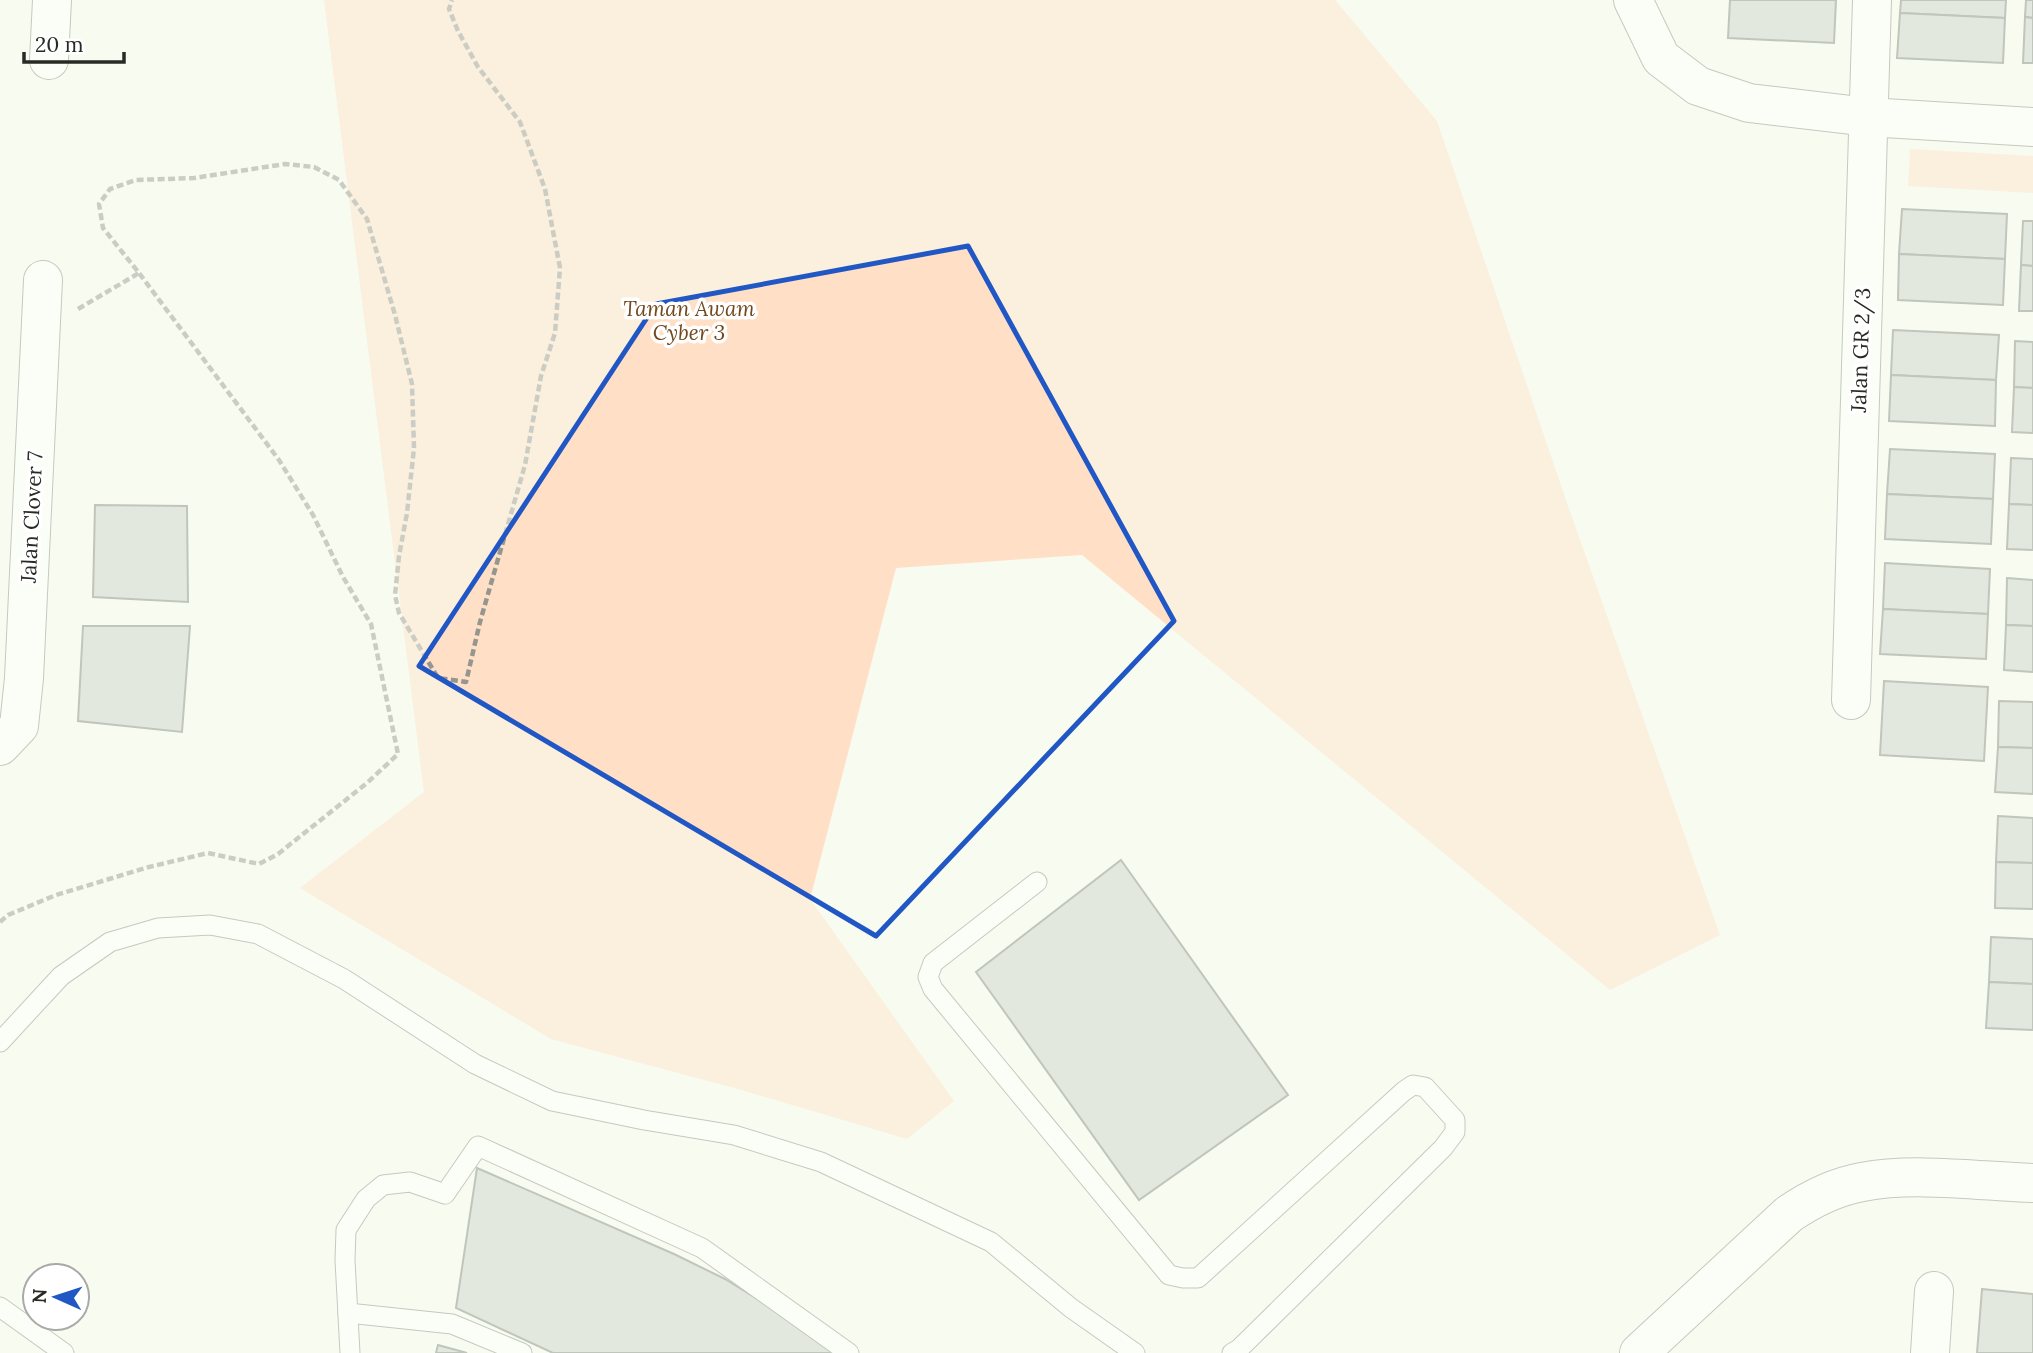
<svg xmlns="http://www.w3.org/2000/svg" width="2033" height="1353" font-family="Lora,serif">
<rect width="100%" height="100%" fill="#f8fbf0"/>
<g fill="#ffdfc5">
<polygon points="324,0 1335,0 1437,121 1567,503 1720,935 1610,990 1082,555 896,568 810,899 954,1101 907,1139 738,1089 551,1039 300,888 424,792"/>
<polygon points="1910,149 2033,156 2033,193 1908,186"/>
</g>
<g fill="#c7d0c8" stroke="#7c857d" stroke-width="2">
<polygon points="1730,0 1836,0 1834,43 1728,38"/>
<polygon points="1901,0 2006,0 2005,18 1900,13"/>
<polygon points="2026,0 2033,0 2033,18 2025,17"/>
<polygon points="1900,13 2005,18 2003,63 1897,58"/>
<polygon points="2025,17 2033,18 2033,63 2023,63"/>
<polygon points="1902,209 2007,214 2005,259 1899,254"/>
<polygon points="2023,221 2033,221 2033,266 2021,265"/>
<polygon points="1899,254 2005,259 2003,305 1898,300"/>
<polygon points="2021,265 2033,266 2033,311 2019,311"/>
<polygon points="1893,330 1999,335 1996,380 1891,375"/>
<polygon points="2015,341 2033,342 2033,388 2014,387"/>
<polygon points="1891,375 1996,380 1995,426 1889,421"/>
<polygon points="2014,387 2033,388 2033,433 2012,432"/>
<polygon points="1890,449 1995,454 1993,499 1887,494"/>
<polygon points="2011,458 2033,459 2033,505 2009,504"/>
<polygon points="1887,494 1993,499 1991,544 1885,539"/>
<polygon points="2009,504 2033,505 2033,550 2007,549"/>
<polygon points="95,505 187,506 188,602 93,597"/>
<polygon points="1885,563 1990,569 1988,614 1883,609"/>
<polygon points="2007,578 2033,580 2033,626 2006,625"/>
<polygon points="1883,609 1988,614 1986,659 1880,654"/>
<polygon points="2006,625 2033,626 2033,672 2004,670"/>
<polygon points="83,626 190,626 182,732 78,721"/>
<polygon points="1884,681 1988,687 1984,761 1880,755"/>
<polygon points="1999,701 2033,702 2033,748 1998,747"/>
<polygon points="1998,747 2033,748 2033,794 1995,792"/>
<polygon points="1998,816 2033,818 2033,863 1996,862"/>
<polygon points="1121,860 1288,1095 1139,1200 976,972"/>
<polygon points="1996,862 2033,863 2033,909 1995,908"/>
<polygon points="1991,937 2033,939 2033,984 1989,982"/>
<polygon points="1989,982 2033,984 2033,1030 1986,1028"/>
<polygon points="477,1168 674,1254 725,1279 845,1353 553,1353 456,1308"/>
<polygon points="1982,1289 2033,1294 2033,1353 1977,1353"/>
<polygon points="438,1345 467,1353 436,1353"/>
</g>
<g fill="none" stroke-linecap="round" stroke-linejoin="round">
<g stroke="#898c82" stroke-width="21">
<g id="lane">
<polyline points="1037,882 933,963 928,977 933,989 1169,1275 1183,1278 1198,1278 1404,1091 1413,1085 1425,1087 1455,1120 1455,1132 1443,1148 1239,1349 1232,1353"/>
<polyline points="0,1042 61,976 110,942 158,928 210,925 258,934 344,979 475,1064 552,1101 644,1120 734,1135 821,1162 991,1242 1071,1308 1135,1353"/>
<polyline points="0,1307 64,1353"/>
<polyline points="348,1313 452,1324 522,1353"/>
<polyline points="350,1353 345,1260 346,1230 366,1199 383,1185 410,1182 445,1194 478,1146 702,1248 849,1353"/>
</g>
</g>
<g stroke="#898c82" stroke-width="40">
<g id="street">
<polyline points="1633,0 1661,58 1698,86 1749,103 1868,117 2033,127"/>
<polyline points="49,60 52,0"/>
<polyline points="1851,700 1872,0"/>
<polyline points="0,746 19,726 24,678 43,280"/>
<path d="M1639,1353L1789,1214C1811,1199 1835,1187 1862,1182C1914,1172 1979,1181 2033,1183"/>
<polyline points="1930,1353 1934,1291"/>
</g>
</g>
<g stroke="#94968f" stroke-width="4.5" stroke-dasharray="7 3.5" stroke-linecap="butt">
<polyline points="78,309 139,273 103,228 99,204 110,189 136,180 194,178 285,164 314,167 339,180 367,219 395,315 412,384 414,448 407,513 399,556 395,595 399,613 438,678 466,682 480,622 525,465 541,376 555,333 560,268 545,189 520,122 478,67 458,31 449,9 452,0"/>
<polyline points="0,922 8,915 56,895 149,867 208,853 259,864 278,854 367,783 398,754 371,624 343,577 313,515 279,460 139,273"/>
</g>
<use href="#lane" stroke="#fff" stroke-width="19"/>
<use href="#street" stroke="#fff" stroke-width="38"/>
</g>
<path d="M0 0H2033V1353H0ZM968,246L1174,621L876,936L419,666L656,304Z" fill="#f8fbf0" fill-opacity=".55" fill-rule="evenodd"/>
<path fill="none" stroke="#2057c4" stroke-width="5" stroke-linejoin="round" d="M968,246L1174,621L876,936L419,666L656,304Z"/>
<g text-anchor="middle" stroke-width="7" stroke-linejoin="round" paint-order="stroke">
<g font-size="21" font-style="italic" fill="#72481e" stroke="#fff">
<text x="689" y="316">Taman Awam<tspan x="689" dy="24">Cyber 3</tspan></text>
</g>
<g font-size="21" fill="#292a26" stroke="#fff">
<text transform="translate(1861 350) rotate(-88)" y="7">Jalan GR 2/3</text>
<text transform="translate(32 517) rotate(-87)" y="7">Jalan Clover 7</text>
</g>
</g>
<g transform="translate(56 1297) rotate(273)"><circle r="33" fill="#ffffff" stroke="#a9aaa8" stroke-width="2"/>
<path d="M0-5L12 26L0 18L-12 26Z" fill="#2057c4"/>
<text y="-10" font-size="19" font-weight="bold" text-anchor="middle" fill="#292a26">N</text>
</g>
<path d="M24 52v10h100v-10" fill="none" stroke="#292a26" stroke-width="3.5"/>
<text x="35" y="52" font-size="21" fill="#292a26" stroke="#ffffff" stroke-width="5" paint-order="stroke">20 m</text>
</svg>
